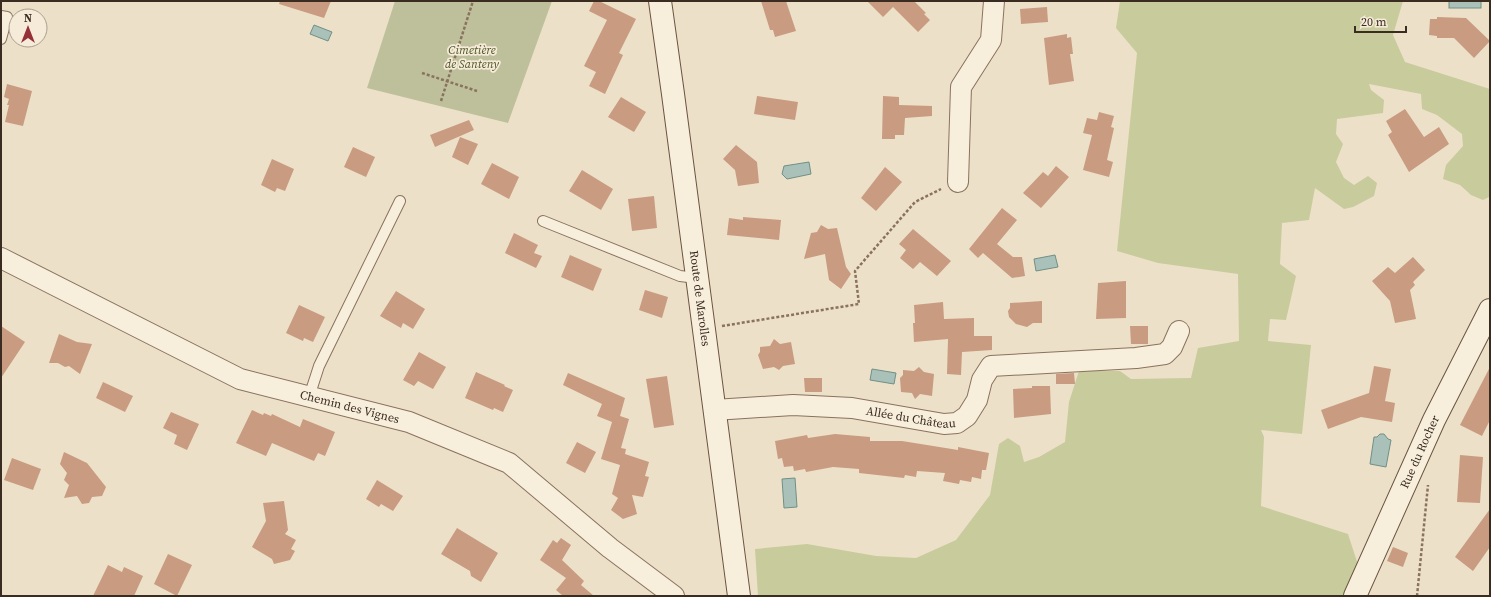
<svg xmlns="http://www.w3.org/2000/svg" width="1491" height="597" font-family="'Source Serif 4',serif">
<rect width="100%" height="100%" fill="#ede0c8"/>
<polygon fill="#c8cb9c" points="1120,1 1403,1 1393,35 1405,62 1490,89 1489,197 1483,200 1471,195 1460,185 1443,179 1446,165 1463,146 1462,134 1437,115 1422,109 1421,94 1369,84 1371,90 1384,100 1383,113 1337,119 1336,134 1343,144 1336,162 1344,178 1354,185 1368,176 1377,183 1374,196 1353,207 1344,209 1315,188 1309,220 1282,223 1280,264 1296,276 1286,320 1270,319 1268,341 1311,345 1302,434 1261,430 1264,437 1261,506 1348,534 1360,571 1349,596 758,596 755,549 807,544 876,556 916,558 956,540 990,495 999,444 1008,438 1020,446 1024,462 1039,457 1065,442 1069,402 1079,371 1120,371 1131,379 1191,378 1198,348 1239,341 1238,274 1158,263 1117,251 1137,53 1116,28"/>
<polygon fill="#bec09b" points="395,1 552,1 508,123 367,88"/>
<g fill="#a9c1b9" stroke="#709086">
<rect x="1449" y="1" width="32" height="7"/>
<polygon points="314,25 332,32 328,41 310,34"/>
<polygon points="809,162 811,174 787,179 782,174 784,166"/>
<polygon points="1055,255 1058,267 1036,271 1034,259"/>
<polygon points="872,369 896,373 894,384 870,380"/>
<polygon points="1380,434 1384,434 1388,439 1391,440 1386,467 1370,464 1374,437 1377,437"/>
<polygon points="795,478 797,507 784,508 782,479"/>
</g>
<g fill="#c99b80">
<polygon points="280,1 331,1 324,18 279,4"/>
<polygon points="594,1 599,1 636,19 619,53 623,55 605,94 589,86 596,72 584,66 607,20 589,11"/>
<polygon points="761,1 786,1 796,31 775,37 773,30 770,30"/>
<polygon points="867,1 914,1 926,13 924,14 930,20 918,32 893,7 883,17"/>
<polygon points="1047,7 1048,22 1021,24 1020,9"/>
<polygon points="1437,17 1466,18 1490,41 1474,58 1454,38 1437,38 1437,36 1429,35 1430,19 1437,19"/>
<polygon points="1067,34 1067,38 1071,37 1073,54 1070,54 1074,81 1049,85 1044,38"/>
<polygon points="7,84 32,91 23,126 5,122 9,105 7,105 9,99 4,97"/>
<polygon points="757,96 798,102 795,120 754,114"/>
<polygon points="883,96 899,97 899,105 932,106 932,116 905,118 904,135 895,135 895,139 882,139"/>
<polygon points="621,97 646,112 634,132 608,117"/>
<polygon points="1405,109 1424,137 1439,127 1449,144 1409,172 1388,135 1392,132 1386,121"/>
<polygon points="1099,112 1114,116 1111,127 1114,128 1107,160 1113,162 1109,177 1083,170 1092,135 1083,133 1087,118 1097,120"/>
<polygon points="469,120 474,130 435,147 430,135"/>
<polygon points="460,137 478,144 468,165 452,157"/>
<polygon points="736,145 757,162 759,183 738,186 735,170 723,159"/>
<polygon points="353,147 375,157 366,177 344,167"/>
<polygon points="272,159 294,169 285,191 277,188 275,192 261,185"/>
<polygon points="492,163 519,177 509,199 481,184"/>
<polygon points="1056,166 1069,177 1041,208 1023,193 1043,172 1048,176"/>
<polygon points="885,167 902,182 876,211 861,198"/>
<polygon points="582,170 613,189 601,210 569,191"/>
<polygon points="654,196 657,228 632,231 628,199"/>
<polygon points="1002,208 1017,220 997,244 1013,257 1022,257 1025,276 1012,278 983,253 978,258 969,249"/>
<polygon points="743,217 781,220 779,240 727,235 729,218 743,220"/>
<polygon points="821,225 828,229 837,228 846,267 851,274 841,289 829,280 825,254 804,259 811,233 817,232"/>
<polygon points="913,229 951,261 937,276 920,262 913,269 900,258 906,250 899,244"/>
<polygon points="514,233 538,245 534,253 542,256 536,268 505,253"/>
<polygon points="570,255 602,269 593,291 561,277"/>
<polygon points="1413,257 1425,270 1413,282 1415,285 1410,290 1416,319 1395,323 1390,301 1372,281 1388,267 1395,273"/>
<polygon points="1126,281 1126,318 1096,319 1098,283"/>
<polygon points="645,290 668,297 662,318 639,310"/>
<polygon points="396,291 425,309 413,329 403,323 401,328 380,316"/>
<polygon points="1042,301 1042,323 1033,323 1027,327 1016,324 1009,317 1008,311 1010,308 1010,303"/>
<polygon points="943,302 944,319 974,318 974,336 992,336 992,350 962,352 961,375 947,374 948,339 914,342 913,323 915,323 914,305"/>
<polygon points="299,305 325,317 313,342 304,338 303,341 286,333"/>
<polygon points="1,326 25,342 1,378"/>
<polygon points="1130,326 1148,326 1148,344 1131,344"/>
<polygon points="59,334 77,342 92,344 80,374 69,366 65,367 58,363 49,363"/>
<polygon points="774,339 780,344 791,342 795,364 783,366 779,370 774,367 763,369 758,355 760,352 760,347 770,346"/>
<polygon points="419,352 446,367 433,389 418,381 414,386 403,380"/>
<polygon points="1374,366 1391,369 1385,401 1395,403 1392,422 1361,417 1328,429 1321,410 1369,393"/>
<polygon points="919,367 924,372 934,374 932,396 920,394 915,399 912,393 901,392 900,378 903,375 903,370 914,371"/>
<polygon points="1490,367 1490,420 1482,436 1460,425"/>
<polygon points="476,372 505,385 504,386 513,390 503,412 494,408 493,410 465,398"/>
<polygon points="568,373 625,398 620,416 629,419 621,448 626,449 625,454 649,462 645,476 649,477 643,497 632,495 637,514 623,519 611,510 618,498 612,494 620,465 601,459 612,422 597,416 602,404 563,385"/>
<polygon points="1074,373 1075,384 1056,384 1056,374"/>
<polygon points="667,376 674,425 654,428 646,379"/>
<polygon points="804,378 822,378 822,392 805,392"/>
<polygon points="103,382 133,396 125,412 96,398"/>
<polygon points="1032,386 1050,386 1051,414 1014,418 1013,389 1032,388"/>
<polygon points="252,410 263,415 264,413 271,416 272,414 300,427 303,419 335,432 325,456 318,453 314,461 272,443 266,456 236,443"/>
<polygon points="171,412 199,424 187,450 174,444 177,435 163,428"/>
<polygon points="835,434 870,437 870,441 902,441 958,450 958,447 989,453 986,470 982,470 981,479 972,477 971,482 960,480 959,484 943,481 945,473 917,471 916,477 905,475 904,478 859,473 859,469 833,467 806,472 805,469 794,471 793,466 784,467 782,458 778,459 775,441 807,435 808,438"/>
<polygon points="577,442 596,452 585,473 566,463"/>
<polygon points="64,452 87,463 106,487 102,496 92,497 89,503 82,504 77,496 64,498 69,485 64,480 67,473 60,464"/>
<polygon points="1460,455 1483,457 1480,503 1457,502"/>
<polygon points="12,458 41,469 33,490 4,480"/>
<polygon points="377,480 403,496 393,511 381,504 379,507 366,499"/>
<polygon points="284,501 288,530 285,534 296,540 291,549 295,551 290,560 274,564 272,559 252,547 266,521 263,503"/>
<polygon points="1490,509 1490,547 1473,571 1455,557"/>
<polygon points="457,528 498,553 481,582 471,576 470,571 441,554"/>
<polygon points="561,538 571,545 562,560 584,581 581,585 594,596 563,596 556,590 566,578 540,560 553,540 557,543"/>
<polygon points="1393,547 1408,553 1403,567 1387,561"/>
<polygon points="168,554 192,565 177,596 154,584"/>
<polygon points="108,565 122,572 124,567 143,576 134,596 93,596"/>
</g>
<g fill="none" stroke-linecap="round" stroke-linejoin="round">
<g stroke="#89725e" stroke-width="12">
<g id="lane">
<polyline points="1,16 7,17 1,39"/>
<polyline points="543,221 680,276 697,278"/>
<polyline points="309,397 319,366 400,201"/>
</g>
</g>
<g stroke="#89725e" stroke-width="22">
<g id="street">
<polyline points="958,182 961,87 991,40 994,1"/>
<path id="s1" d="M1,258L240,379L409,422L509,463L610,548L674,596"/>
<path id="s2" d="M714,410L793,405L852,408L944,424L957,423L967,416L977,400L982,380L991,366L1136,358L1165,354L1172,347L1179,331"/>
</g>
</g>
<g stroke="#6a5441" stroke-width="24">
<g id="secondary">
<path id="s3" d="M660,1L673,94L739,596"/>
<path id="s4" d="M1355,596L1434,420L1490,310"/>
</g>
</g>
<g stroke="#89725e" stroke-width="2.5" stroke-dasharray="3 2" stroke-linecap="butt">
<polyline points="422,73 477,91"/>
<polyline points="441,101 473,1"/>
<polyline points="722,326 859,304 855,271 915,202 941,189"/>
<polyline points="1417,596 1428,485"/>
</g>
<use href="#lane" stroke="#f8eedc" stroke-width="10"/>
<use href="#street" stroke="#f8eedc" stroke-width="20"/>
<use href="#secondary" stroke="#f8eedc" stroke-width="22"/>
</g>
<g text-anchor="middle" stroke-width="3.5" stroke-linejoin="round" paint-order="stroke">
<g font-size="12" font-style="italic" fill="#4c5528" stroke="#f5ebd8">
<text x="472" y="54">Cimetière<tspan x="472" dy="14">de Santeny</tspan></text>
</g>
<g font-size="12" fill="#3a2c21" stroke="#f5ebd8">
<text dy="4" stroke="none"><textPath href="#s3" startOffset="300">Route de Marolles</textPath></text>
<text dy="4" stroke="none"><textPath href="#s1" startOffset="381">Chemin des Vignes</textPath></text>
<text dy="4" stroke="none"><textPath href="#s2" startOffset="198">Allée du Château</textPath></text>
<text dy="4" stroke="none"><textPath href="#s4" startOffset="158">Rue du Rocher</textPath></text>
</g>
</g>
<rect width="1491" height="597" fill="none" stroke="#3a2c21" stroke-width="4"/>
<g transform="translate(28 28)"><circle r="19" fill="#f5ebd8" stroke="#aa9f8f"/>
<path d="M0-3L7 15L0 10L-7 15Z" fill="#953036"/>
<text y="-6" font-size="11" font-weight="bold" text-anchor="middle" fill="#3a2c21">N</text>
</g>
<path d="M1355 26v6h51v-6" fill="none" stroke="#3a2c21" stroke-width="2"/>
<text x="1361" y="26" font-size="12" fill="#3a2c21" stroke="#f5ebd8" stroke-width="3" paint-order="stroke">20 m</text>
</svg>
